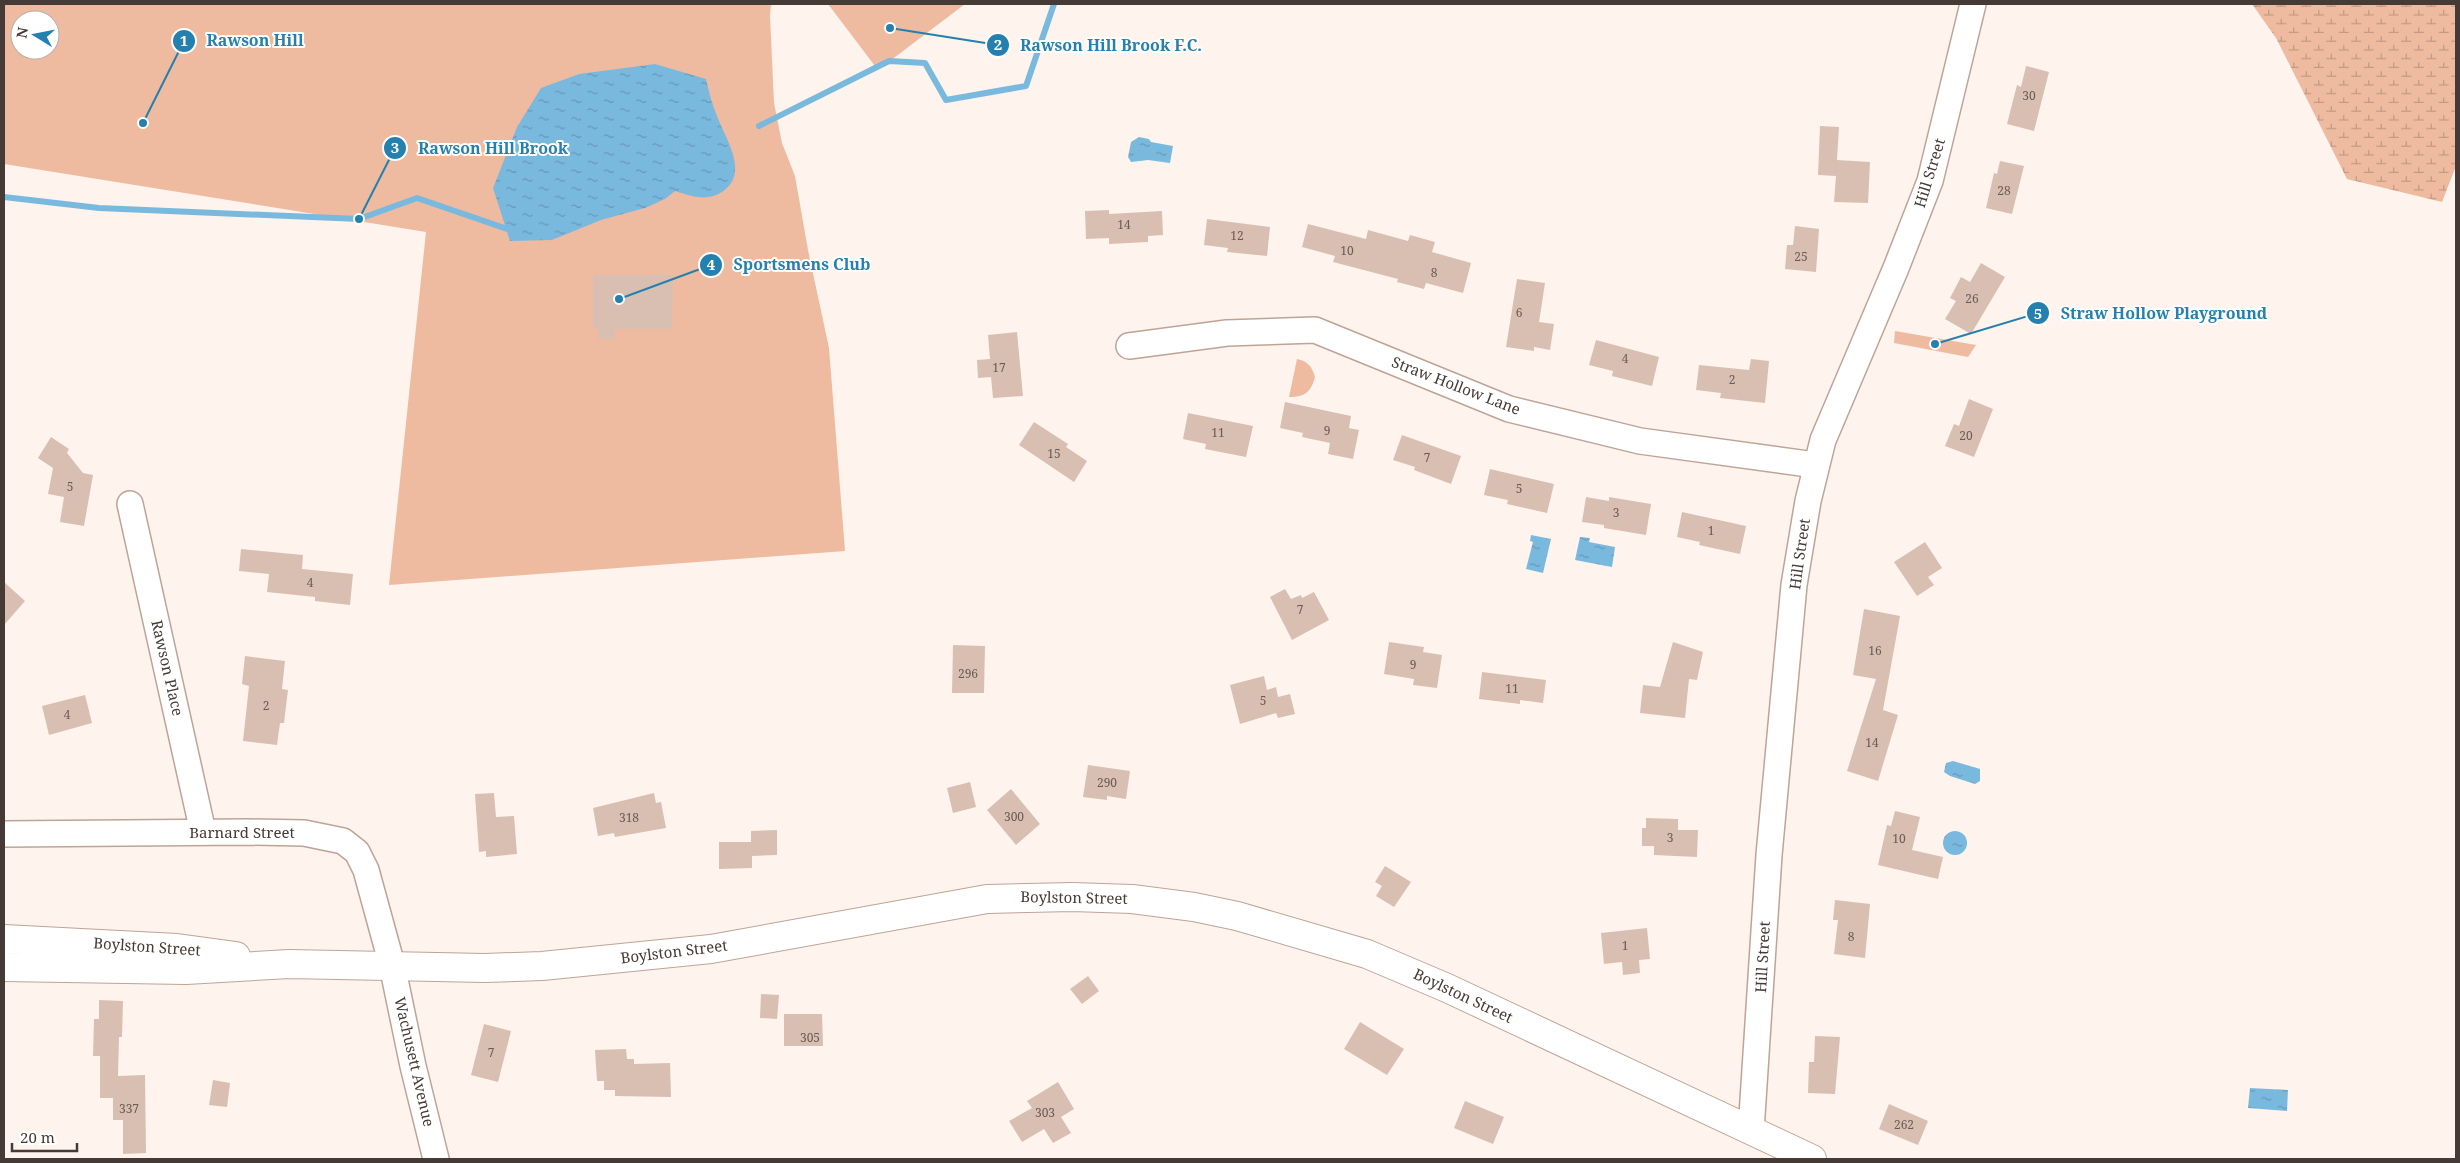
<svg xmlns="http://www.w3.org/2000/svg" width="2460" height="1163" font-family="'Noto Serif',serif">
<defs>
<pattern id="wetland-marsh" width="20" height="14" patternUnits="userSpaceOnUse" patternTransform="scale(1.25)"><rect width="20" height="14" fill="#efbba0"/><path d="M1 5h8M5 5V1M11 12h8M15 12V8" fill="none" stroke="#c39983"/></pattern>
<pattern id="water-ripples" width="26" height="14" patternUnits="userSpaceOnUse" patternTransform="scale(1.25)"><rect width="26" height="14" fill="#7ab9de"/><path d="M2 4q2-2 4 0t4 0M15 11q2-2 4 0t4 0" fill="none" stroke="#6697b5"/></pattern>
</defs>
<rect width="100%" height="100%" fill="#fef3ed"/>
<g fill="#efbba0" fill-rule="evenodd">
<path d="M4,4H771L770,16L774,103L782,143L795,176L808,250L829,348L845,551L389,585L426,232L4,164ZM20,20H50V50H20Z"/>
<polygon points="828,4 965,4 878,70"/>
<polygon points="1895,331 1976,345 1968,357 1894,343"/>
<path d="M1297,359C1308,361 1312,367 1315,377C1311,392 1305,397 1289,397Z"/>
</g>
<polygon fill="url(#wetland-marsh)" points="2252,4 2456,4 2456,166 2442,202 2347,179 2276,38"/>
<g fill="url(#water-ripples)">
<path d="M655,64L706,79C709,92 712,104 717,116C726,140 750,173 722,192C706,202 691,196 675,191L665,199L645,208L601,220L552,240L510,241L493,188L517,127L541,88L579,74Z"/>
<polygon points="1139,137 1149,139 1151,142 1173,146 1170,163 1148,160 1131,162 1128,157 1131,142"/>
<polygon points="1531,535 1551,539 1543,573 1526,569 1533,542 1530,541"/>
<polygon points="1580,537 1590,538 1589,542 1615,547 1612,567 1575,560"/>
<polygon points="1953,761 1980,769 1980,781 1975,784 1950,776 1944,772 1946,763"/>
<circle cx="1955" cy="843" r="12"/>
<polygon points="2250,1088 2288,1090 2287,1111 2248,1108"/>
</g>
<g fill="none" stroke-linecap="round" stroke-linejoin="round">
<g stroke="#7ab9de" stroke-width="6">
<polyline points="759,126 889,61 925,63 946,100 1026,86 1054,4"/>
<polyline points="4,197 99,208 359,219 417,198 510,230 512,229"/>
</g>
</g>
<g fill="#d9bfb2">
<polygon points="2026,66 2049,72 2034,131 2007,124 2017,85 2021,87"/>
<polygon points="1820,126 1839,127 1837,160 1870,162 1868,203 1834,202 1836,176 1818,175"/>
<polygon points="2000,161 2024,166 2012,214 1986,208 1994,173 1997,174"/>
<polygon points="1109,210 1109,214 1162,211 1163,235 1148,236 1148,242 1109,244 1109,238 1086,239 1085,211"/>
<polygon points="1207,219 1270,227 1267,256 1227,252 1228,248 1204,245"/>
<polygon points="1308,224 1366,239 1368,230 1408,241 1410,235 1435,242 1432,252 1471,263 1463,293 1426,283 1424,289 1397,282 1398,279 1333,262 1335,256 1302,247"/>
<polygon points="1795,226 1819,229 1816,272 1785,269 1787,245 1793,245"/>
<polygon points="1981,263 2005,277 1971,334 1945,319 1956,301 1950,298 1961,277 1970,282"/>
<polygon points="593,275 673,275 672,329 615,329 615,339 598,339 598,328 593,328"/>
<polygon points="1517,279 1545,283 1539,322 1554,324 1550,350 1534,347 1534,351 1506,347"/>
<polygon points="1017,332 1023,396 993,398 991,377 978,378 977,360 990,359 988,335"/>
<polygon points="1596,340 1659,357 1652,386 1612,376 1613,371 1589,365"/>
<polygon points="1751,359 1769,361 1765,403 1720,398 1721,393 1696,390 1699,365 1749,370"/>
<polygon points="1969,399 1993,409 1974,457 1945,446 1954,424 1959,426"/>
<polygon points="1285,402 1351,416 1349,428 1359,430 1353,459 1328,454 1330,443 1302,437 1303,433 1280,428"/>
<polygon points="1188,413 1253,426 1246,457 1205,449 1206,444 1183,439"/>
<polygon points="1034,422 1068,444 1066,447 1087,461 1074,482 1019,445"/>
<polygon points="1402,435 1461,456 1451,484 1414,470 1415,467 1393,460"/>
<polygon points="51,437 69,449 67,453 83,473 93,475 84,526 60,522 64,497 48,494 53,468 38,458"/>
<polygon points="1490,469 1554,484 1547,513 1507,504 1508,500 1484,495"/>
<polygon points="1586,497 1609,501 1609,497 1651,504 1646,535 1604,528 1604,525 1582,522"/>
<polygon points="1682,512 1746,526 1740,554 1699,545 1700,542 1677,537"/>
<polygon points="1925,542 1942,568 1928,577 1934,585 1917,596 1894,562"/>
<polygon points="241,549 303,555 302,569 353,574 350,605 315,601 315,597 267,592 269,574 239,571"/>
<polygon points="4,582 25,601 4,625"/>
<polygon points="1285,589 1291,599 1301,595 1302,598 1314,592 1329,620 1292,640 1270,597"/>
<polygon points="1864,609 1900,616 1883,710 1898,715 1878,781 1847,771 1876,679 1853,675"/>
<polygon points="1389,642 1424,647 1423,652 1442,655 1437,688 1413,685 1414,679 1384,674"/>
<polygon points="1673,642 1703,652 1697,680 1689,679 1685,718 1640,713 1643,685 1660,687"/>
<polygon points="953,645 985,646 984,693 952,693"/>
<polygon points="245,656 285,661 282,689 288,690 284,723 280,723 277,745 243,741 249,686 242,684"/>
<polygon points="1482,672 1546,680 1543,703 1520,700 1520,704 1479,699"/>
<polygon points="1264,676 1267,690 1276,687 1278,697 1290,694 1295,714 1278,718 1276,713 1240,724 1230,685"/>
<polygon points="85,695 92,723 49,735 42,706"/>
<polygon points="1088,765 1130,771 1126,799 1107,796 1107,800 1083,797"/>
<polygon points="970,782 976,807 953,813 947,788"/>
<polygon points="1011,789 1040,824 1016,845 987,810"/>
<polygon points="494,793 496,817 514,816 517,854 486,857 486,851 479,852 475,794"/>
<polygon points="654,793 656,803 661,802 666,828 615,837 614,833 598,836 593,808"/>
<polygon points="1895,811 1920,817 1912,850 1943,857 1938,879 1878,865 1887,825 1891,826"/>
<polygon points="1646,818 1678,819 1678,830 1698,830 1697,857 1654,855 1654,846 1642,846 1642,828 1646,828"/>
<polygon points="777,830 777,855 752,856 752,847 752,868 719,869 719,842 751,842 751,831"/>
<polygon points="1385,866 1411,882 1394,907 1376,896 1382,886 1375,882"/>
<polygon points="1835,900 1870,904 1865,958 1834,954 1838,920 1833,920"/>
<polygon points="1647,928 1650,959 1639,960 1640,973 1623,975 1622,962 1604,964 1601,933"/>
<polygon points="1088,976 1099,991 1082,1004 1070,989"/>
<polygon points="761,994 779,995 777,1019 760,1018"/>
<polygon points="99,1000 123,1001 122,1037 119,1037 118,1076 145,1075 146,1153 123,1154 123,1120 113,1120 113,1098 100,1098 100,1056 93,1056 94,1019 99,1019"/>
<polygon points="784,1014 822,1014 823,1046 784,1046"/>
<polygon points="1360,1022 1404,1049 1387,1075 1344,1049"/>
<polygon points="484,1024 511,1031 498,1082 471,1075"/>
<polygon points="1815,1036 1840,1037 1835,1094 1808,1093 1809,1062 1814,1062"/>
<polygon points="626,1049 627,1059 634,1059 634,1064 670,1063 671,1097 615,1096 615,1090 604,1090 604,1081 597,1081 595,1050"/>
<polygon points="213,1080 230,1083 227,1107 209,1105"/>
<polygon points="1058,1082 1074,1109 1061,1117 1071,1133 1053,1143 1044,1129 1022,1142 1009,1121 1032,1108 1027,1101"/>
<polygon points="1465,1101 1504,1117 1493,1144 1454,1128"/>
<polygon points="1889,1104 1928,1121 1918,1145 1879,1129"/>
</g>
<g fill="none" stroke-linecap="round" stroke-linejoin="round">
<g stroke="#bda497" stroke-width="28">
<g id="minor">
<polyline points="1129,346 1227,333 1315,330 1509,409 1640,441 1815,465"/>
<polyline points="130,504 203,832"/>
<polyline points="4,834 247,832 304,833 343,841 357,852 366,870 392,965 413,1066 436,1159"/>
<polyline points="1751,1131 1769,855 1794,585 1808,501 1823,440 1896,268 1930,181 1973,4"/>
</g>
</g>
<g stroke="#bda497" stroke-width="30">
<g id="major">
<polyline points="4,939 177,948 236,956"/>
<polyline points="4,967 186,970 289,964 485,968 542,966 711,949 987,899 1072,897 1132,899 1194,907 1237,916 1367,954 1447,988 1812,1159"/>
</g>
</g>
<use href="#minor" stroke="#fff" stroke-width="25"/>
<use href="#major" stroke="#fff" stroke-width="28"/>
</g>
<g text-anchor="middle" stroke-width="4" stroke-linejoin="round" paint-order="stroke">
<g font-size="12" fill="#6a5b54">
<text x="2029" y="100">30</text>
<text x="2004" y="195">28</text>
<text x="1124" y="229">14</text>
<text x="1237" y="240">12</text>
<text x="1347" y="255">10</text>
<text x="1801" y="261">25</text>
<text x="1434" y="277">8</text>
<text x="1972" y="303">26</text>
<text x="1519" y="317">6</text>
<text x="1625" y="363">4</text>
<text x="999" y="372">17</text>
<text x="1732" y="384">2</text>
<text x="1327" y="435">9</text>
<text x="1218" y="437">11</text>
<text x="1966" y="440">20</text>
<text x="1054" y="458">15</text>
<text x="1427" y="462">7</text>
<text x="70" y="491">5</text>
<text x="1519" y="493">5</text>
<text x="1616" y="517">3</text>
<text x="1711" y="535">1</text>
<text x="310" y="587">4</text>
<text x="1300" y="614">7</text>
<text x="1875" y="655">16</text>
<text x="1413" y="669">9</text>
<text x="968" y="678">296</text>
<text x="1512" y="693">11</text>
<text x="1263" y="705">5</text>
<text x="266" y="710">2</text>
<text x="67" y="719">4</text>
<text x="1872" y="747">14</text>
<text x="1107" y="787">290</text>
<text x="1014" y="821">300</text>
<text x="629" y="822">318</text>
<text x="1670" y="842">3</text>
<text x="1899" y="843">10</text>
<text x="1851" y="941">8</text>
<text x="1625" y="950">1</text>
<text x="810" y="1042">305</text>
<text x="491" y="1057">7</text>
<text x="129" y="1113">337</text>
<text x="1045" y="1117">303</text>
<text x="1904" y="1129">262</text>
</g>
<g font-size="15" fill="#453a35" stroke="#fff">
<text transform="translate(1930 173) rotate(-73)" y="5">Hill Street</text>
<text transform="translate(1456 386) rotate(21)" y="5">Straw Hollow Lane</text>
<text transform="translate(1800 554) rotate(-82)" y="5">Hill Street</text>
<text transform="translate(167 668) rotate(77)" y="5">Rawson Place</text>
<text x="242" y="838">Barnard Street</text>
<text transform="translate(1074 898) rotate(1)" y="5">Boylston Street</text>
<text transform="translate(147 947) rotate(4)" y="5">Boylston Street</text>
<text transform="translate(674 952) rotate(-7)" y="5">Boylston Street</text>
<text transform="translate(1763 957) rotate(-87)" y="5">Hill Street</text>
<text transform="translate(1463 996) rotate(25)" y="5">Boylston Street</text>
<text transform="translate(414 1062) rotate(77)" y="5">Wachusett Avenue</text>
</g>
</g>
<path fill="none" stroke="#2480ae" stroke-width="2" d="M143 123L184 41M890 28L998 45M359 219L395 148M619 299L711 265M1935 344L2038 313"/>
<g fill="#2480ae" stroke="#fff" stroke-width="2">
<circle cx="143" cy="123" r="5"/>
<circle cx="890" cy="28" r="5"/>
<circle cx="359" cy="219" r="5"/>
<circle cx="619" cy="299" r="5"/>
<circle cx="1935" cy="344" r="5"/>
<circle cx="184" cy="41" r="12"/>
<circle cx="998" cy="45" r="12"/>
<circle cx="395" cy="148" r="12"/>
<circle cx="711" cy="265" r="12"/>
<circle cx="2038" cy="313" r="12"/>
</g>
<g font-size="15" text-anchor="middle" font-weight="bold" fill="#fff">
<text x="184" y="46">1</text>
<text x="998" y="50">2</text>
<text x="395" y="153">3</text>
<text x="711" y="270">4</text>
<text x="2038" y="319">5</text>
</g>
<g font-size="16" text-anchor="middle" font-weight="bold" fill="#2480ae" stroke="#fff" stroke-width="4" stroke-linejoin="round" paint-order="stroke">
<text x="255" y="46">Rawson Hill</text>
<text x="1111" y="51">Rawson Hill Brook F.C.</text>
<text x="493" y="154">Rawson Hill Brook</text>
<text x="802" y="270">Sportsmens Club</text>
<text x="2164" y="319">Straw Hollow Playground</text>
</g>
<rect width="2460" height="1163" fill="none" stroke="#453a35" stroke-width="10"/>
<g transform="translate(35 35) rotate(280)"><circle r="24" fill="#ffffff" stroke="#b5b0ae"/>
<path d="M0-4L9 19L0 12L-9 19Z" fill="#2480ae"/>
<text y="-8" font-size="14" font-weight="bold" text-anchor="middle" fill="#453a35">N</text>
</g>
<path d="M12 1143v8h65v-8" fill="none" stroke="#453a35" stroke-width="2.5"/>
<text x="20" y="1143" font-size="15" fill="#453a35" stroke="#ffffff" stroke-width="4" paint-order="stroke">20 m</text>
</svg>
